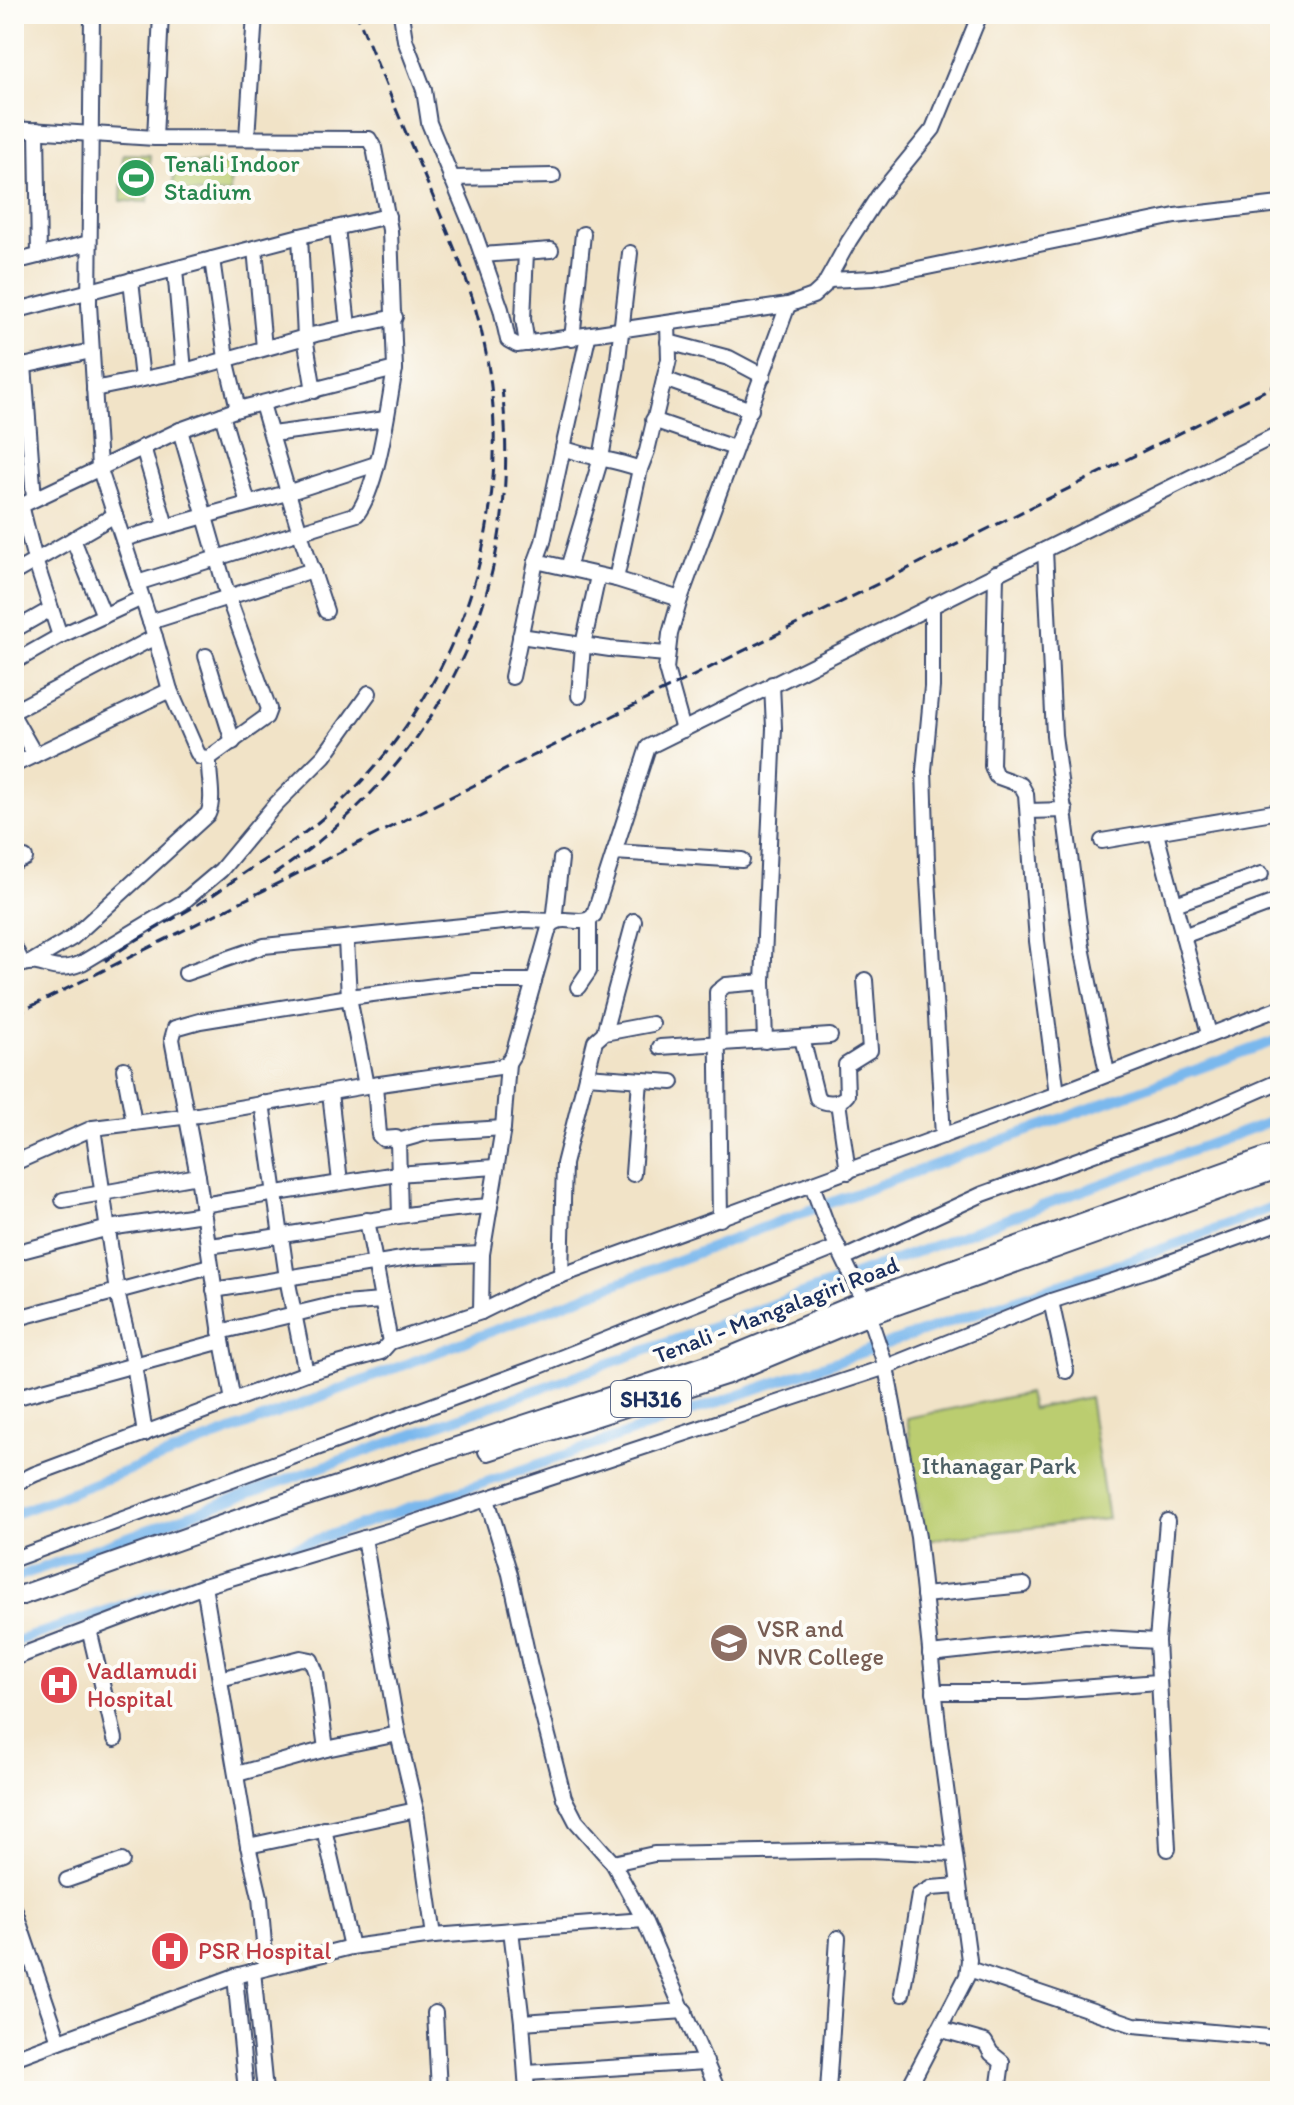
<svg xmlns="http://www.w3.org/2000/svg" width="1294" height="2105" font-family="Itim,sans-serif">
<rect width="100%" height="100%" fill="#fdfcf7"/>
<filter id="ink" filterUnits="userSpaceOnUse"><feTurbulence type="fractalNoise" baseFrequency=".0125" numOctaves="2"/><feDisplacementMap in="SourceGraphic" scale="16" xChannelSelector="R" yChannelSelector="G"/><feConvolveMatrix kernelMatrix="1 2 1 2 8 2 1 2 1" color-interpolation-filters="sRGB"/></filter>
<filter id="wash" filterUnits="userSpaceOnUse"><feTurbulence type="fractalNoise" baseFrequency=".006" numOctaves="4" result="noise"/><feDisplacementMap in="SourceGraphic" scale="32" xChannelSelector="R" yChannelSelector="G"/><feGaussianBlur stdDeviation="1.8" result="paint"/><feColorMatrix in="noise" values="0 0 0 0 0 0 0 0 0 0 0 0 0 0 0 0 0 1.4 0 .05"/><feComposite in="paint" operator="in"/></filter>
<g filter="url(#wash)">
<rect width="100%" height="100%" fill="#f1e3c7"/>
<g fill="#bbcd70" stroke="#6b7e67" stroke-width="2">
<polygon points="123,154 150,155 148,202 121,201"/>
<polygon points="174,162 231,164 230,194 173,192"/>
<polygon points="1028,1393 1032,1409 1089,1397 1108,1519 926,1540 907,1418"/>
</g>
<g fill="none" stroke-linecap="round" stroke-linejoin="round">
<g stroke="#7ab8ed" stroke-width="10">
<polyline points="14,1514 775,1223 1280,1039"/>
<polyline points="14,1578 857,1274 1280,1118"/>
<polyline points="14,1642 516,1472 1182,1242 1280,1204"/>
</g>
</g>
</g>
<g filter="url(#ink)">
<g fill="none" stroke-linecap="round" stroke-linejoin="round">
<g stroke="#3b4a6e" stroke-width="18">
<g id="minor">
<polyline points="92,14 89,304 99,467 155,637 170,690 197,752 200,757 209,758 266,717 269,709 228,597 180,430"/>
<polyline points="401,14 405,40 424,90 429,123 473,229 501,309 508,340 517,345 788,305 813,296 824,286 849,241 879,195 933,129 980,14"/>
<polyline points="14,129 155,138 369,139 374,148 390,230 395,369 238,409 180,430 14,509"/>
<polyline points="37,130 39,256"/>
<polyline points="155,138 161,14"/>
<polyline points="247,138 255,14"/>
<polyline points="451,178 553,176"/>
<polyline points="337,228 348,326"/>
<polyline points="300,236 305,337 314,391"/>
<polyline points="255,248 264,348"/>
<polyline points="526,252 523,319 527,344"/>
<polyline points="482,255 551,250"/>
<polyline points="212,259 226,358 238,409"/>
<polyline points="14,262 89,243"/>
<polyline points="175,269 184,371"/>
<polyline points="131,280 142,379"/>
<polyline points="828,280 874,278 1175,216 1280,204"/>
<polyline points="14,311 300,236 388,216"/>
<polyline points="668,323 669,359 647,451 640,469 616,579 680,599 670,634 666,669 683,730"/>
<polyline points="572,339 583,234"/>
<polyline points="668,342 729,358 763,376"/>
<polyline points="24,365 34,499"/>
<polyline points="14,368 91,351"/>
<polyline points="664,379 751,410"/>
<polyline points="94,389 192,369 316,334 395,317"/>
<polyline points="262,404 300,533 326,611"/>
<polyline points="222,415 248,503"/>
<polyline points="653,420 734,448"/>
<polyline points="272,434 386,419"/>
<polyline points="143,447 166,526"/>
<polyline points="563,448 588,337"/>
<polyline points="21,505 35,560 60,636"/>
<polyline points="73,539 104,616"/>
<polyline points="123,539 290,492 376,464"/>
<polyline points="1045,550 1054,735 1082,947 1107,1073"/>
<polyline points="568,568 601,458 617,368 630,253"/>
<polyline points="14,573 115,515"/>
<polyline points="996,573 992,766 996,776 1021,785 1026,794 1037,941 1057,1094"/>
<path d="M616,579L536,561L543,542L563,448C588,458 615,459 640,469"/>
<path d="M137,583L357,514C379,485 388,406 395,369"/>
<polyline points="680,599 788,305"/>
<polyline points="932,605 932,687 924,770 927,861 943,1136"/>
<polyline points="150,622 313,570"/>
<polyline points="14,630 51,609"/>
<polyline points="520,636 610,649 666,654"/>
<polyline points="206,656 233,742"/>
<polyline points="14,662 60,636 142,598"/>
<polyline points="512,677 536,561"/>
<polyline points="579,696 583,645 598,576"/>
<polyline points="14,711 155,637"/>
<polyline points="14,718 35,755"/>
<polyline points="14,765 170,690"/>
<polyline points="1028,811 1065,810"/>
<polyline points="1156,833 1209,1034"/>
<polyline points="1102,841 1279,811"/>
<polyline points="614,852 742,860"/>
<polyline points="14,863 25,858"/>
<polyline points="1175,904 1261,874"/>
<polyline points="1183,936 1272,903"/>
<polyline points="346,940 349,997 366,1086"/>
<polyline points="14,947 23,964 14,969"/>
<path d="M33,961L72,938L208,814C215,798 208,777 209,758"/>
<path d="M23,964C46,958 50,976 82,963L183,902L221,870L275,805L324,756L369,693"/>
<polyline points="186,973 264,946 523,920 554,921 561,859"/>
<polyline points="578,987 589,971 589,921"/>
<polyline points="604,1033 634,921"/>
<path d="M802,1038L817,1098C826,1105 840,1104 847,1095L846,1065L870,1050L865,980"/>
<polyline points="765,1041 763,982 774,728 772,684"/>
<polyline points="660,1047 830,1036"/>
<polyline points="124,1069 134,1123"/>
<polyline points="586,1076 672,1082"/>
<polyline points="375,1085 379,1135 383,1139 396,1138 398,1141 400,1215"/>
<polyline points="330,1093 340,1182"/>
<polyline points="838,1102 848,1172"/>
<polyline points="262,1103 287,1278 306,1373"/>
<polyline points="93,1128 117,1292 134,1364 145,1434"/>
<polyline points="398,1141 426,1133 503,1128"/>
<path d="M14,1163L93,1128L198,1115L366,1086L499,1067L508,1063L513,1055L549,928C561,910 581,930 594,915L648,747L1280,433"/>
<polyline points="633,1174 640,1080"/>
<polyline points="812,1185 827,1225 864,1301 886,1367 918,1537 940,1743 969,1960 967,1976 907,2091"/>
<polyline points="63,1200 198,1176"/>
<polyline points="202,1205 397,1174 495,1167"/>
<polyline points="720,1219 717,992 726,985 763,982"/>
<polyline points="367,1220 390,1342"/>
<path d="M208,1246C302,1235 395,1212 490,1206"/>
<polyline points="14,1253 109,1228 203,1214"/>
<polyline points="844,1258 983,1194 1202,1115 1280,1081"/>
<polyline points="561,1276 564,1164 595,1041 604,1033 652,1024"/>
<polyline points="214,1290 414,1257 482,1254"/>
<polyline points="1051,1301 1066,1371"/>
<polyline points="481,1312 482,1254 503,1128 508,1063"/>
<polyline points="14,1319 210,1266"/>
<polyline points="220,1332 332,1305 381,1301"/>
<polyline points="14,1398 222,1341"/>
<polyline points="233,1401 222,1341 198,1176 172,1039 175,1028 200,1021 349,997 474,981 534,981"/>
<polyline points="14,1484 35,1474 306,1373 381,1352 390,1342 481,1312 538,1284 1057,1094 1280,1008"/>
<polyline points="487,1499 510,1574 530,1666 564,1798 576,1821 613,1863 644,1920 718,2091"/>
<polyline points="1167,1521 1157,1641 1168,1849"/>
<polyline points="364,1538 398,1734 416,1810 434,1936"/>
<polyline points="14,1559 535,1368 838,1247"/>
<polyline points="204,1586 248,1846 260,1897 266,1967"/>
<polyline points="924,1595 1024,1585"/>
<polyline points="89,1629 115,1739"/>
<polyline points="930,1654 1086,1637 1157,1641"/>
<polyline points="14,1658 204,1586 398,1528 886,1367 1051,1301 1151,1269 1280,1222"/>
<polyline points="220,1679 301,1658 311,1660 316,1673 326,1749"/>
<polyline points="934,1692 1027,1692 1158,1682"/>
<polyline points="237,1774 326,1749 398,1734"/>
<polyline points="324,1829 351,1947"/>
<polyline points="248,1846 416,1810"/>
<polyline points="613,1863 654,1854 870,1850 954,1854"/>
<polyline points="67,1880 122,1861"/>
<polyline points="14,1908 59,2041"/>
<polyline points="511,1930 522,2022 527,2091"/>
<polyline points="969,1969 1134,2025 1280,2038"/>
<polyline points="253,1971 265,2091"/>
<polyline points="235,1976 246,2091"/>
<polyline points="902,1994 919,1895 931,1888 959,1886"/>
<polyline points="435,2013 439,2091"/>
<polyline points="522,2022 685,2011"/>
<polyline points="939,2029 985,2042 991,2053 1002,2062 998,2091"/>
<polyline points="14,2058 235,1976 351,1947 434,1936 644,1920"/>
<polyline points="527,2073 706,2062"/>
<polyline points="828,2091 838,1938"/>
</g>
</g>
<g stroke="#3b4a6e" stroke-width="22">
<g id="major">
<polyline points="488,1451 725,1375 869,1315 1280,1168"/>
<polyline points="14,1598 267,1509 722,1360 864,1301 1280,1152"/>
</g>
</g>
<use href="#minor" stroke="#fff" stroke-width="14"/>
<use href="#major" stroke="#fff" stroke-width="18"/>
<g stroke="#1b2f5e" stroke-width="3" stroke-dasharray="12 6" stroke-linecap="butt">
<path d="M273,875C440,764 525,590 502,389"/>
<path d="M105,961C136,938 170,922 203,901C220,891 236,878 253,867C275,853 296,840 317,823C462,704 526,503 479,322C468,277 449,235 431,192C406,133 381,74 357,14"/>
<polyline points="14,1015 1280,383"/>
</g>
</g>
</g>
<defs>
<g id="stadium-disc" transform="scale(2)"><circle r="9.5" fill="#2e9e5b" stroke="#fdfcf7"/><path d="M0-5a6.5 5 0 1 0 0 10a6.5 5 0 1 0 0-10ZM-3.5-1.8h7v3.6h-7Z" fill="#fff"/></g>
<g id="university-disc" transform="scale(2)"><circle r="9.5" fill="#8d6e63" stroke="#fdfcf7"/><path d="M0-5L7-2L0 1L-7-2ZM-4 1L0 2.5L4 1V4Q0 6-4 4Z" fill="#fff"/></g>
<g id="hospital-disc" transform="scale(2)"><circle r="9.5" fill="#e0444e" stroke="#fdfcf7"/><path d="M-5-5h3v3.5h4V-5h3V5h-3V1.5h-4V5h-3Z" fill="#fff"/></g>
</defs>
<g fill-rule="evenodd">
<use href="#stadium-disc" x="136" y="178"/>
<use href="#university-disc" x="729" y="1643"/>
<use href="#hospital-disc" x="59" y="1685"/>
<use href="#hospital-disc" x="170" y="1951"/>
</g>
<g text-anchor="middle" stroke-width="8" stroke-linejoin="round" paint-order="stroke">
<rect fill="#fdfcf7" stroke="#5f6c8c" stroke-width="2" x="611" y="1381" width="80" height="36" rx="6"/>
<g font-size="22" font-weight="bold" fill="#1b2f5e">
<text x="651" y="1407">SH316</text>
</g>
<g font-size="24" fill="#27864d" stroke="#fdfcf7" text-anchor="start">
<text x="164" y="172">Tenali Indoor<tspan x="164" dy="28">Stadium</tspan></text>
</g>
<g font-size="24" fill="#1b2f5e" stroke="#fdfcf7">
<text transform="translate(776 1310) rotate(-21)" y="8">Tenali - Mangalagiri Road</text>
</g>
<g font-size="24" fill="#4b5e63" stroke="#fdfcf7">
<text x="999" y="1474">Ithanagar Park</text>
</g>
<g font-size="24" fill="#785e54" stroke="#fdfcf7" text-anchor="start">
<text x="757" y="1637">VSR and<tspan x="757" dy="28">NVR College</tspan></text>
</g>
<g font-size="24" fill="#be3a42" stroke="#fdfcf7" text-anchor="start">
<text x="87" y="1679">Vadlamudi<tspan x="87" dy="28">Hospital</tspan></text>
<text x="198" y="1959">PSR Hospital</text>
</g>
</g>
<rect width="1294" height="2105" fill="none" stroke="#fdfcf7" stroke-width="48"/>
</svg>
